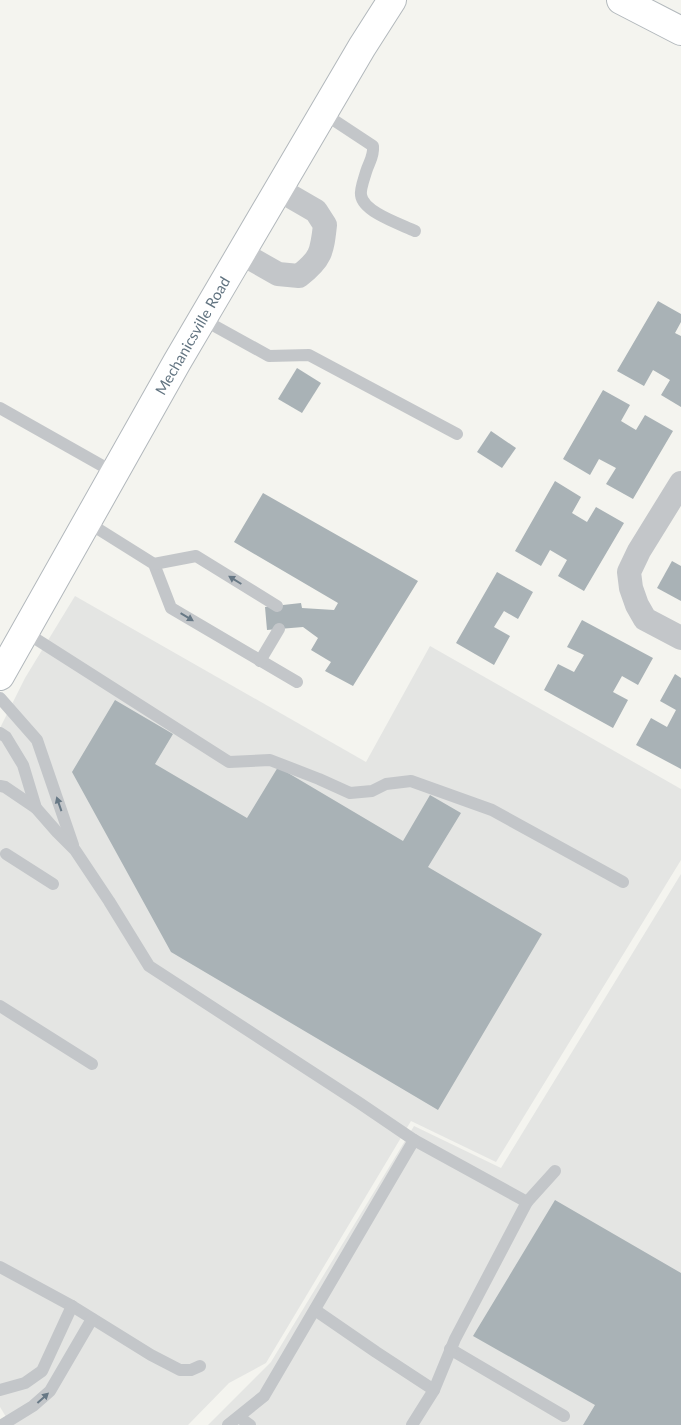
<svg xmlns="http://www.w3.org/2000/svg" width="681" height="1425" font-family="Lato,sans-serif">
<rect width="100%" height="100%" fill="#f4f4ef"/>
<g fill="#e4e5e3">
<polygon points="75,596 366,762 430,646 681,789 681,860 496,1162 411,1121 266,1363 229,1383 188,1425 11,1425 0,1407 0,728 25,678"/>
<polygon points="681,874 681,1425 208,1425 271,1362 414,1126 501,1168"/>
</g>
<g fill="#a9b2b6">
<polygon points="658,301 681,314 681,322 675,333 681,336 681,407 661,395 670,380 653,370 644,386 617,371"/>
<polygon points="297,368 321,383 302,413 278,399"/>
<polygon points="603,390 630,405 621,421 636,430 645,415 673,431 633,499 606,484 616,468 599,459 590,475 563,459"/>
<polygon points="491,431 516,448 502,468 477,452"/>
<polygon points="555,481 581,497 572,513 587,522 596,507 624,523 584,591 558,576 567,560 550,550 541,566 515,551"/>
<polygon points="263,493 418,581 353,686 325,671 331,662 311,650 318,638 303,627 267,630 265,607 301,603 302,608 334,610 338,603 234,542"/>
<polygon points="672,561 681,566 681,601 657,588"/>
<polygon points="497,572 533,592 518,619 504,611 494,627 510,636 494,665 456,643"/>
<polygon points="582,620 653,658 638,685 622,676 613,692 628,700 613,728 544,690 558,664 574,672 584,655 567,647"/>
<polygon points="675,674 681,678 681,769 636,745 651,718 667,727 676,710 660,701"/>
<polygon points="115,700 173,734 155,764 247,818 278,767 403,841 430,795 461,813 428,867 542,934 438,1110 171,952 72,772"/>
<polygon points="555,1200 681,1273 681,1425 583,1425 595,1405 473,1336"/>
</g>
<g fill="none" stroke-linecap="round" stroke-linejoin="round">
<g stroke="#b2b8bc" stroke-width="30">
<g id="secondary">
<polyline points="621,0 681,31"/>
<polyline points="0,676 177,362 362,47 392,0"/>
</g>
</g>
<g stroke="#c3c6c9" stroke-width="12">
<path d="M323,113L373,146C374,157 369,162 366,172C364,179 360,189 361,195C363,212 400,224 415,231"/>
<polyline points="202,319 269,356 309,355 457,434"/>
<polyline points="0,408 115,473"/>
<polyline points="87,522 154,564 171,608 297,682"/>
<polyline points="154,564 196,556 277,606"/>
<polyline points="25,632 229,762 270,760 319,779 350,793 372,791 386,784 411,781 492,810 623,882"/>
<polyline points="260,661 279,629"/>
<polyline points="0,698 37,740 73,845"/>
<polyline points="0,733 6,737 23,765 36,808 57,832 75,850 109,901 149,966 358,1102 414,1140 527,1202"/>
<polyline points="0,786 5,787 36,808"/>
<polyline points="6,854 53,884"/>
<polyline points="0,1006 92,1064"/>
<polyline points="0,1267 72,1306 151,1355 180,1370 191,1370 200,1366"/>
<polyline points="315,1310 376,1352 434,1390"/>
<polyline points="450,1349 564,1416"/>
<polyline points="0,1390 25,1383 42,1371 72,1306"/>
<polyline points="239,1417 250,1425"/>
<polyline points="2,1425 33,1406 50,1391 92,1319"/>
<polyline points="228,1425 264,1396 414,1140"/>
<polyline points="412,1425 434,1390 455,1339 527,1202 555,1171"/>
</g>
<g stroke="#c3c6c9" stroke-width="24">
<path d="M241,253L278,274L299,276C321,259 322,252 325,225L316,211L278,189"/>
<polyline points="681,483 639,551 629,572 631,588 637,605 645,619 681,638"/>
</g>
<use href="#secondary" stroke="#fff" stroke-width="28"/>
</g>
<defs><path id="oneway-solid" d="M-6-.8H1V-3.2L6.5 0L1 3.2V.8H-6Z" transform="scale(1.25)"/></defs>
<g fill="#677885">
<use href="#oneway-solid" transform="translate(235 580) rotate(-148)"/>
<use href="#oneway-solid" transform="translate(187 617) rotate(31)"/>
<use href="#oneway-solid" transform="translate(59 804) rotate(-109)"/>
<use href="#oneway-solid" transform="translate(43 1398) rotate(-42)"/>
</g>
<g text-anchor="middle" stroke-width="5" stroke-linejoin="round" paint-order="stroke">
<g font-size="15" fill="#627481" stroke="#fff">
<text transform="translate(193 336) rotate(-60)" y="5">Mechanicsville Road</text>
</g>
</g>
</svg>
